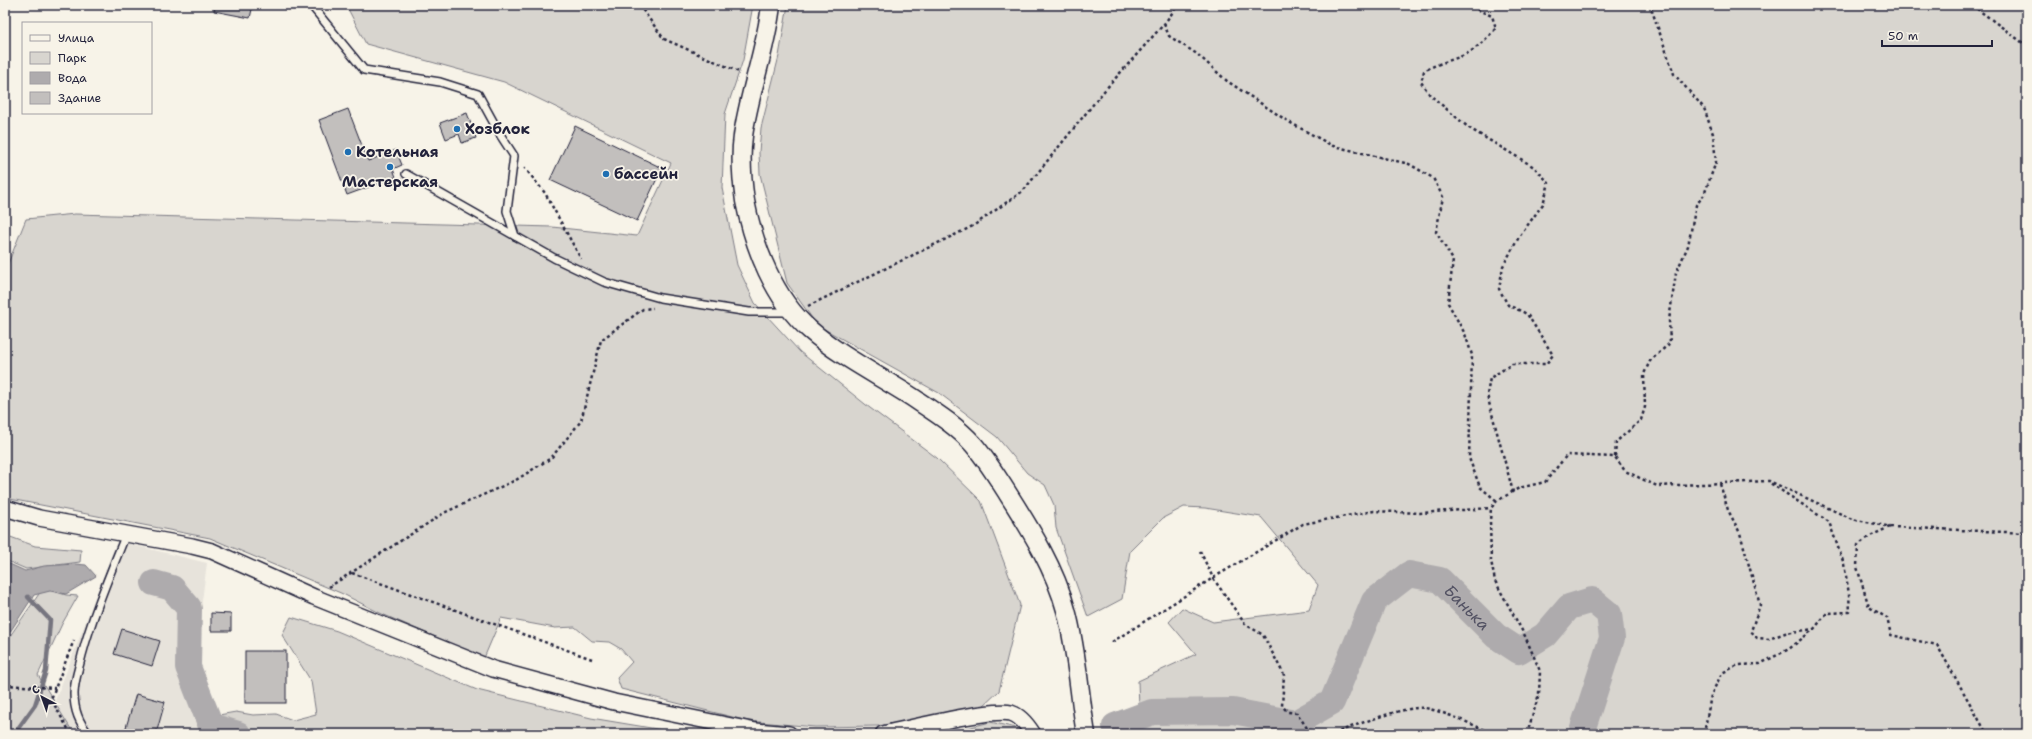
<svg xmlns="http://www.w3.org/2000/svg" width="2032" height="739" font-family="'Shantell Sans',sans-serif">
<rect width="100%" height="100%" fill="#f7f3e8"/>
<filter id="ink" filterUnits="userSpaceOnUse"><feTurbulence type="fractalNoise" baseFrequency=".025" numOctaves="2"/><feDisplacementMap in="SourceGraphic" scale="8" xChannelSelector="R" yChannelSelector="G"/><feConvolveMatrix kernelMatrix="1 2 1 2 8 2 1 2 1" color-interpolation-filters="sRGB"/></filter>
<g filter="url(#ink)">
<polygon fill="#e7e3db" points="117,541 207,563 197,638 200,734 74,734 55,701"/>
<g fill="#d8d5cf" stroke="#7d7c85">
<polygon points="346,5 753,5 743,60 725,114 722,188 737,265 755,303 800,352 870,408 937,458 981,501 1020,605 999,691 981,708 880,726 815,727 748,721 621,689 617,678 632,662 621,649 609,642 592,641 575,627 555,628 501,618 484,658 382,614 343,594 210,538 5,498 5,271 26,219 75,214 552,227 637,236 671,163 504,82 366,44"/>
<polygon points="788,5 2027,5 2027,734 1134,734 1139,709 1138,681 1196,654 1169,622 1182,608 1213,622 1309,610 1318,585 1261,517 1205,508 1184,507 1163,518 1130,551 1122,599 1088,617 1056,528 1054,505 1045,485 1027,473 997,437 939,393 817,325 787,283 760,174 759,152 761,128 779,56"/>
<polygon points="5,535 35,546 81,550 80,562 26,569 5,560"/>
<polygon points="47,589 66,595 78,596 62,624 38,675 74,734 5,734 5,639 10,636 41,591"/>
<polygon points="291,617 337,631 477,690 591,718 687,734 206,734 207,728 213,716 236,712 253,715 276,714 293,720 316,714 311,681 282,635"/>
<polygon points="990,722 1021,729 1023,734 945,734"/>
</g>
<polygon fill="#aeabad" stroke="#76747f" points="5,562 25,571 44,566 75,564 86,565 96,576 66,594 50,591 34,595 8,635 5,637"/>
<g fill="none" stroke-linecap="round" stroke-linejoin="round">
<polyline stroke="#76747f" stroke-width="4.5" points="14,734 35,705 46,671 50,620 28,597"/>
<g stroke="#aeabad" stroke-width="26">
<polyline points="154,583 172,588 189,608 188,667 211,726 238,734"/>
<path id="s1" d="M1115,726L1152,712L1233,711L1295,723L1332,702L1374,601L1409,574L1440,580L1496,636L1519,651L1545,635L1569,607L1592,600L1609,614L1612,638L1581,734"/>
</g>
</g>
<g fill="#c2bfbd" stroke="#22223b">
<polygon points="215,5 253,5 250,18 214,11"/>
<polygon points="348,109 368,161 396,150 402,165 393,169 396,177 347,195 319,120"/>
<polygon points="467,113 476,138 462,143 459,134 446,139 440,123"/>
<polygon points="575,126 662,168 637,221 550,180"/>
<polygon points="211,613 231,614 231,631 211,631"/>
<polygon points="122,629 160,641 152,666 114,654"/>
<rect x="245" y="651" width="41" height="52"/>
<polygon points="136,694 165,702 156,734 124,734"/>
</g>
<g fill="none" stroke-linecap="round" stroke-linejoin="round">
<g stroke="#22223b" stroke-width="10">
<g id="service">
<polyline points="311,5 364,70 440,82 478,94 501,136 514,156 507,211 515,236 554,258 604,282 660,298 749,312 791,312"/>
<polyline points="406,174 515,236"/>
<path d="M89,734C79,723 74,709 74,694C74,681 79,668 82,655C93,614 110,574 126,534"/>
</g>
</g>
<g stroke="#22223b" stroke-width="18">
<g id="minor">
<polyline points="5,508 39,518 192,546 212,551 314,597 493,669 614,702 756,731 789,734"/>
<path d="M883,734C907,729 991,708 1011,713C1021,716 1028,726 1033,734"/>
</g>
</g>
<g stroke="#22223b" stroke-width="21">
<path id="tertiary" d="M771,5C766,50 749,92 743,136C740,157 742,180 745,201C754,247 774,299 810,330C841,357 878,375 912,397C933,411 956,425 973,444C987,460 997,477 1008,494C1031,530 1055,569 1066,610C1077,650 1079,693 1086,734"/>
</g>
<g stroke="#22223b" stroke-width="2.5" stroke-dasharray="3 3" stroke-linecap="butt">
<polyline points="639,5 664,39 739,72"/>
<path d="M1466,5L1492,16L1496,28C1486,39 1476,50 1462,56C1449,61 1436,64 1424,71L1421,82L1430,95L1469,128L1534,167L1549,183L1543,204L1519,237L1503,266L1499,289L1508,305L1527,314L1553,355L1546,364H1512L1490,378L1487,395L1513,492"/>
<polyline points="1972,5 2027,46"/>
<polyline points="1164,24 1169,36 1197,54 1227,81 1289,122 1333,146 1409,164 1433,178 1443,197 1436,232 1453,260 1448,303 1465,334 1472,355 1469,458 1480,487 1497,501"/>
<polyline points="524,167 545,193 581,259"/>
<polyline points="808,306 973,226 1023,191 1104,91 1164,24 1178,5"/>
<polyline points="1615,457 1616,442 1641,420 1645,407 1644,374 1650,361 1670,343 1669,320 1676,273 1688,246 1696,205 1704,195 1716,162 1713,134 1704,108 1674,74 1650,5"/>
<polyline points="1720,484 1728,510 1740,533 1760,605 1751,631 1757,638 1769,639 1785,633 1814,629"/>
<polyline points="1890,527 1870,536 1858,545 1857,567 1869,607 1887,618 1891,635 1937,645 1987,734"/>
<polyline points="1200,551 1213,578 1245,624 1263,635 1284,675 1282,706 1288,712 1297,713 1311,734"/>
<polyline points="352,573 592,659"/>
<polyline points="329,587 444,513 516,480 551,458 581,421 601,340 643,309 653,308"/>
<polyline points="1112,642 1213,578 1303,524 1374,511 1420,513 1491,508"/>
<polyline points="5,685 55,688"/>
<polyline points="71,734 51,699 74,640"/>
<path d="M1334,734C1352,726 1407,705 1425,708C1449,713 1472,725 1495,734"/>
<polyline points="1527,734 1539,694 1540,671 1525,636 1495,581 1491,561 1490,521 1491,508 1497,501 1519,488 1545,482 1567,455 1615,457 1625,471 1657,486 1769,481 1852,519 1891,527 2027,533"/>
<polyline points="1704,734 1711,695 1722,673 1738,665 1760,664 1789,649 1814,629 1827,613 1850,612 1849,594 1844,564 1829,522 1770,483"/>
</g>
<use href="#service" stroke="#f7f3e8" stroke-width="7"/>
<use href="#minor" stroke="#f7f3e8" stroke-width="15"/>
<use href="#tertiary" stroke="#f7f3e8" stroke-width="18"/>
</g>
</g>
<g fill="#1f6fb2" stroke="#f7f3e8" stroke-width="1.5">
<circle cx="457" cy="129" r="4"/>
<circle cx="348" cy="152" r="4"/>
<circle cx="390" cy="167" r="4"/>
<circle cx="606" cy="174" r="4"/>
</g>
<g text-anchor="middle" stroke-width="3.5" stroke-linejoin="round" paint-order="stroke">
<g font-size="15" font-weight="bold" fill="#22223b" stroke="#f7f3e8" text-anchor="start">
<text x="465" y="134">Хозблок</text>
<text x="356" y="157">Котельная</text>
<text x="614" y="179">бассейн</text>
<text x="390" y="187" text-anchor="middle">Мастерская</text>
</g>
<g font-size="16" font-style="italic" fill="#535263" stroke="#f7f3e8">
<text dy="6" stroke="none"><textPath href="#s1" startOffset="450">Банька</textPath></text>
</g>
</g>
<rect width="2032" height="739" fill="none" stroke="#f7f3e8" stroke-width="20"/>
<rect x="10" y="10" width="2012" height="719" fill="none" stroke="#22223b" stroke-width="1.5" filter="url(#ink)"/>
<rect x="22" y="22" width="130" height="92" fill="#f7f3e8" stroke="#a29fa3"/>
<rect x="30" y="35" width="20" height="6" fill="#f7f3e8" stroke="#a29fa3"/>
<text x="58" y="42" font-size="12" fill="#22223b">Улица</text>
<rect x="30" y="52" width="20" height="12" fill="#d8d5cf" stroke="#a29fa3"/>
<text x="58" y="62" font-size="12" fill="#22223b">Парк</text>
<rect x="30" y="72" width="20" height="12" fill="#aeabad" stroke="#a29fa3"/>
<text x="58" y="82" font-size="12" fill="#22223b">Вода</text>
<rect x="30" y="92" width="20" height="12" fill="#c2bfbd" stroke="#a29fa3"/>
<text x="58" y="102" font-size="12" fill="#22223b">Здание</text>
<g transform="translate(42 697) rotate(319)" stroke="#f7f3e8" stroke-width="3" paint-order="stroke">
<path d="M0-3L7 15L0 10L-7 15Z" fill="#22223b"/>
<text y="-6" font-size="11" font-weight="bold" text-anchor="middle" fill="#22223b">С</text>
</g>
<path d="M1882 40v6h110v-6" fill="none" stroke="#22223b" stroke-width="2"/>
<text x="1888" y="40" font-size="12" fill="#22223b" stroke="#f7f3e8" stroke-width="3" paint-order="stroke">50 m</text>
</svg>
